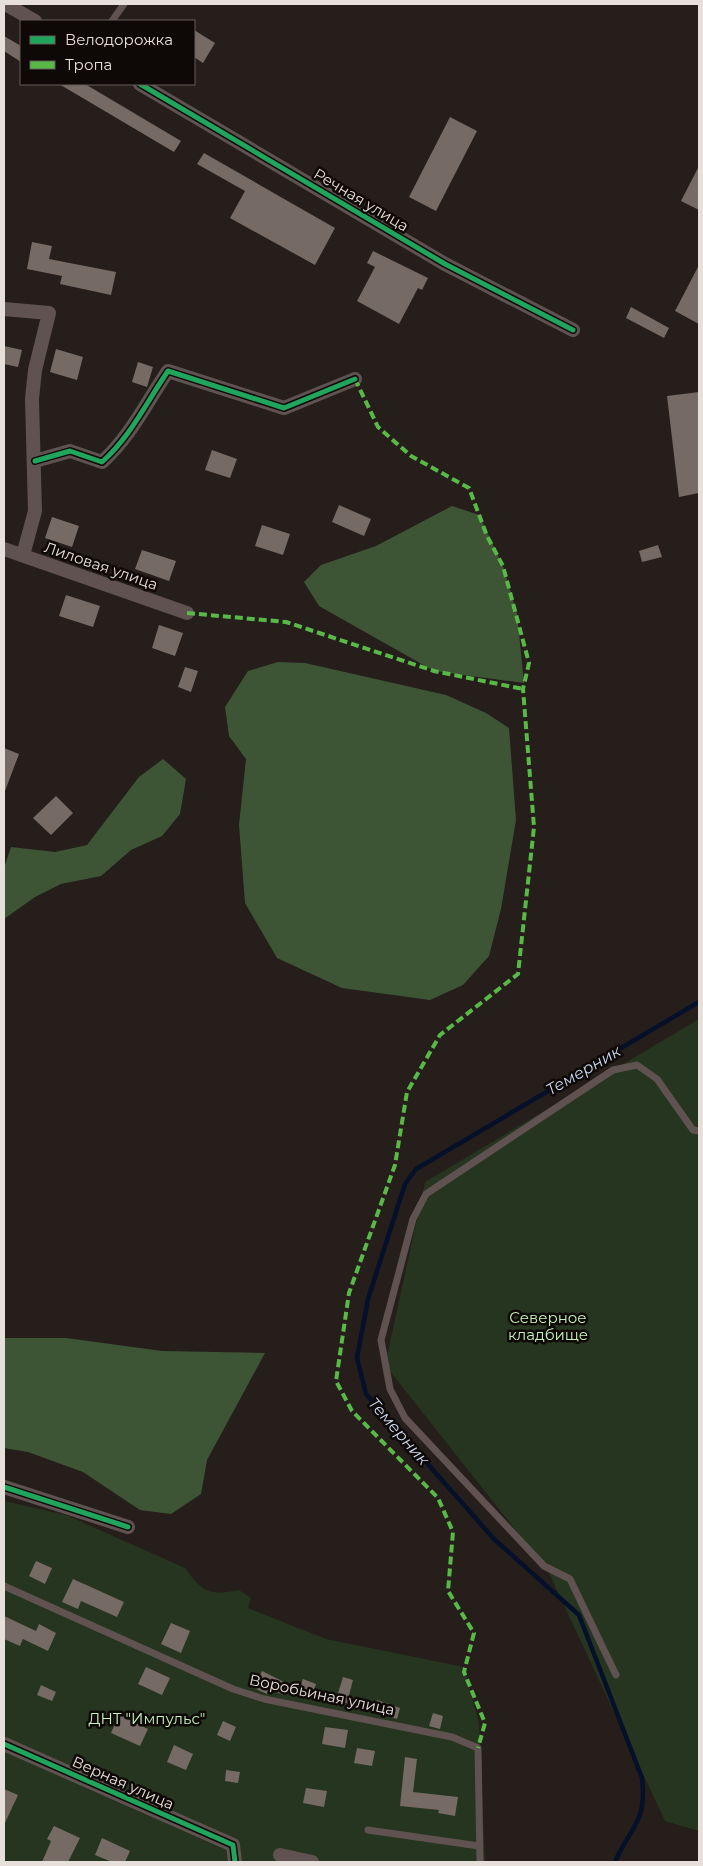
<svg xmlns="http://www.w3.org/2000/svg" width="703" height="1866" font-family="Montserrat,sans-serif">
<rect width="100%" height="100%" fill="#251e1b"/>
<g fill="#26351f">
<polygon points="699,1019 699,1831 665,1821 548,1571 385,1365 425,1182"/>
<path d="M4,1501L66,1515L185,1568C202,1592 210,1596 239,1590L251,1598L248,1608L326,1639L464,1667L479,1723L485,1862H4Z"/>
</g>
<g fill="#3e5535">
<polygon points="452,506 479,515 503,566 517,614 524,683 434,671 319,606 304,582 321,565 376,546"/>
<polygon points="278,662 305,663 446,695 486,713 509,728 516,820 501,909 489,956 463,985 430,1000 342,988 277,958 245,903 239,825 246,759 229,736 225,707 248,671"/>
<polygon points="163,759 186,779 180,814 162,836 131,850 101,876 61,884 35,897 4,919 4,868 11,847 55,852 87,845 139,777"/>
<polygon points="4,1338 66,1338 162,1351 265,1353 207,1460 201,1494 171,1514 140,1510 83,1472 28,1452 4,1448"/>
</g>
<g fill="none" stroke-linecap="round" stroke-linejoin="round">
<path stroke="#05102b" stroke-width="4.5" d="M615,1862C631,1825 647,1824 642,1778L579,1615L494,1539L366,1394L357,1358L368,1299L405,1184L416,1169L699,1002"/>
</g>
<g fill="#766a64">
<polygon points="194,30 215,43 203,63 194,57"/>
<polygon points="4,36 21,46 21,62 4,51"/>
<polygon points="59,84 85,84 181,141 174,152"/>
<polygon points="450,117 477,131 436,211 409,197"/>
<polygon points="204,153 335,228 315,265 230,218 245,191 197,164"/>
<polygon points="699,166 699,210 681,201"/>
<polygon points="32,242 52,246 49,259 116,272 111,295 60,284 62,276 27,269"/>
<polygon points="373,251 428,278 422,290 418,288 399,324 357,301 375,267 367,263"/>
<polygon points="699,265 699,324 675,311"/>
<polygon points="631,307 669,328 664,338 626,318"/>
<polygon points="4,346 22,350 18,367 4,364"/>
<polygon points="56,349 83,357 77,380 50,372"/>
<polygon points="138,362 153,367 147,387 132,382"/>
<polygon points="699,392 699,493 679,497 667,396"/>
<polygon points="212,450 237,459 230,478 205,470"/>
<polygon points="339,505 371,519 364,536 332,522"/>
<polygon points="52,517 79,526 72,547 45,538"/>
<polygon points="262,525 290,534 283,555 255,546"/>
<polygon points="658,545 662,557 642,562 639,551"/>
<polygon points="142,550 176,561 169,581 135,569"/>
<polygon points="66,595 100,606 93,627 59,616"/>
<polygon points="159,625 183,633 175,656 152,648"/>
<polygon points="185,667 198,671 191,692 178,687"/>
<polygon points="4,748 19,754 5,791 4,791"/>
<polygon points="56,796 73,813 51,835 33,818"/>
<polygon points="36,1561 52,1568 45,1584 29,1576"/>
<polygon points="73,1579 124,1602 117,1617 81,1601 78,1609 62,1602"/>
<polygon points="4,1616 36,1631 39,1624 56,1633 48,1651 23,1639 20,1646 4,1639"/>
<polygon points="171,1623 190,1631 181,1653 161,1644"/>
<polygon points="146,1667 170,1678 162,1695 138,1684"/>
<polygon points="262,1671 288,1684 283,1695 270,1689 267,1694 254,1688"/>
<polygon points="343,1677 353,1680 347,1703 336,1700"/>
<polygon points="303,1679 316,1684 311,1699 297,1694"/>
<polygon points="41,1685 56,1692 52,1701 37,1695"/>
<polygon points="377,1700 400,1708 397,1719 373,1711"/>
<polygon points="433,1713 443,1716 440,1729 429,1726"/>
<polygon points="119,1715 148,1729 140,1746 111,1733"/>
<polygon points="223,1721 236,1727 230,1741 217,1735"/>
<polygon points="325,1727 348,1730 345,1748 322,1744"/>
<polygon points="174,1745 193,1754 186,1770 167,1762"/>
<polygon points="357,1748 375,1751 372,1766 354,1763"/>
<polygon points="405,1757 417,1759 413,1792 458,1797 455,1816 438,1813 439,1810 400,1806"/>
<polygon points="226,1770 240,1772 238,1783 225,1781"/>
<polygon points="306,1788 327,1791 324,1807 303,1803"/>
<polygon points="4,1789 18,1795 4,1825"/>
<polygon points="54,1826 80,1838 68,1862 42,1862 51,1841 47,1839"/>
<polygon points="102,1838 130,1851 125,1862 112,1862 95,1855"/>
</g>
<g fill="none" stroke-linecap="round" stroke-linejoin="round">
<g stroke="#605250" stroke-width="7">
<polyline points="112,21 124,4"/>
<polyline points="4,1586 233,1689 264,1699 452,1737 478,1748 480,1862"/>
<polyline points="616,1675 570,1579 544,1566 405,1418 390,1389 381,1340 413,1219 426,1194 613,1070 637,1065 657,1079 693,1130 699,1131"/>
<polyline points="368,1830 479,1846"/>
</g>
<g stroke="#605250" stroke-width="14">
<polyline points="5,4 35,21"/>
<polyline points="140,84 445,264 573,330"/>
<polyline points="4,309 49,313 35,370 32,399 35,511 23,555"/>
<path d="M35,461L70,451L102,462C131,436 146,403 168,371L284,408L355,379"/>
<polyline points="4,549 187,613"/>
<polyline points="4,1487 128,1527"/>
<polyline points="4,1744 233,1845 235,1862"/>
<polyline points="280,1855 312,1862"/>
</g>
<g stroke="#58b947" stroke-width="4" stroke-dasharray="8 4" stroke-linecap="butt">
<polyline points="355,379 378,427 411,456 469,488 487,536 503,566 529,663 523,689 534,827 518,974 440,1035 407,1092 395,1165 349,1293 336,1381 352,1411 438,1498 453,1532 448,1591 474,1633 464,1672 485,1723 478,1748"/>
<polyline points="187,613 286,622 434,671 523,689"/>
</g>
<g stroke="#0e0907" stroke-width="8">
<g id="cycleway">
<polyline points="140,84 445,264 573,330"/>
<path d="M35,461L70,451L102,462C131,436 146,403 168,371L284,408L355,379"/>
<polyline points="4,1487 128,1527"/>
<polyline points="4,1744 233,1845 235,1862"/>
</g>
</g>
<use href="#cycleway" stroke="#20a55d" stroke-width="5"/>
</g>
<g text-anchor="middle" stroke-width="5" stroke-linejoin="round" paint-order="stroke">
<g font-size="15" fill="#e7dfda" stroke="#0e0907">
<text transform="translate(361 200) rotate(31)" y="5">Речная улица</text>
<text transform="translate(101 566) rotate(19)" y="5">Лиловая улица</text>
<text transform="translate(322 1695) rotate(12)" y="5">Воробьиная улица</text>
<text transform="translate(123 1783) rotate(24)" y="5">Верная улица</text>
</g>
<g font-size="15" fill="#c5f4b6" stroke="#0e0907">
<text x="548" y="1323">Северное<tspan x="548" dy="17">кладбище</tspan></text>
<text x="147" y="1724">ДНТ "Импульс"</text>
</g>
<g font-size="16" font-style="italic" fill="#cbdaf3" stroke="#0e0907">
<text transform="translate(583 1070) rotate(-30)" y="6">Темерник</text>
<text transform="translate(399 1431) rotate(49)" y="6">Темерник</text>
</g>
</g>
<rect width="703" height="1866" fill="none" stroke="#e7dfda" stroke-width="10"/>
<rect x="20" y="20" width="175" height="65" fill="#0e0907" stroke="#655f5b"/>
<rect x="30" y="36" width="25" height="8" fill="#20a55d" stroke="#655f5b"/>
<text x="65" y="45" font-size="15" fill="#e7dfda">Велодорожка</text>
<rect x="30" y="61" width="25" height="8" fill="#58b947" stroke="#655f5b"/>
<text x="65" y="70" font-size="15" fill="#e7dfda">Тропа</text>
</svg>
